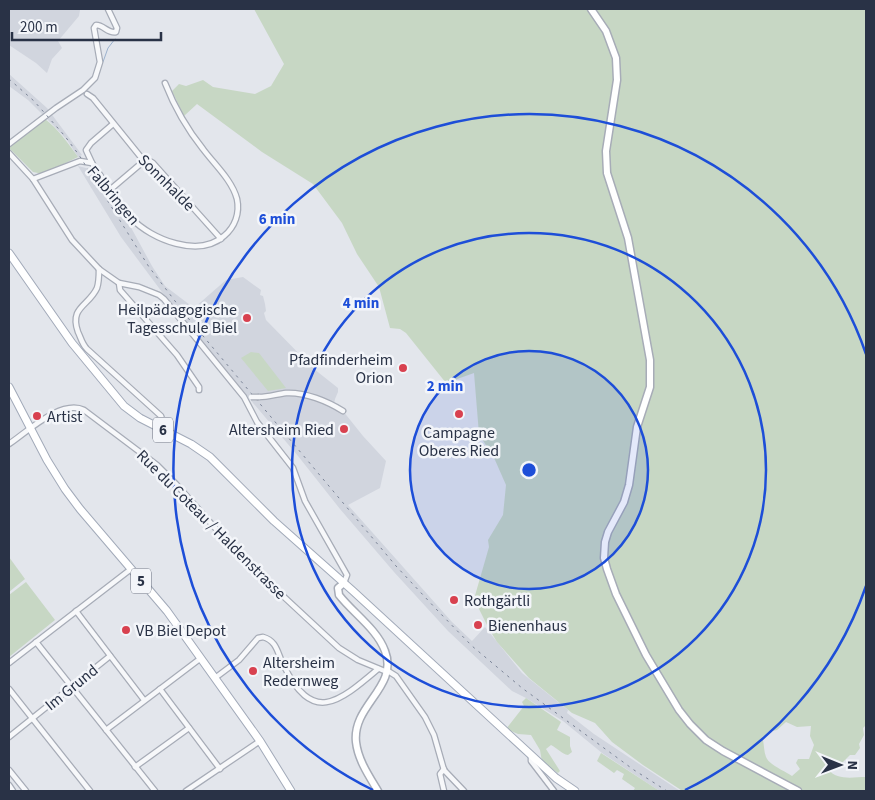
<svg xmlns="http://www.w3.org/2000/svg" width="875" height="800" font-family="'Source Sans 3',sans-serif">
<rect width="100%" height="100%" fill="#e3e6ec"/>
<g fill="#d1d5de">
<polygon points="9,9 79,9 80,10 79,16 58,41 62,48 52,59 47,73 36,63 9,45"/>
<polygon points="9,74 47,108 82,155 78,157 67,140 54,126 28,100 9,86"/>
<polygon points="78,166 90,169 98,176 128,222 152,266 165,286 194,308 226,280 243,277 261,290 260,295 263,296 265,304 266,311 264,313 266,320 314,369 338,388 338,392 335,399 334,405 343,411 363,436 386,461 380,488 348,505 452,622 472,641 485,627 522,673 568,710 567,713 594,734 680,791 658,790 602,753 563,721 526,698 512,691 448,631 394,572 340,509 298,456 182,319 121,237"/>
</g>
<g fill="#c7d7c4" fill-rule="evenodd">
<path d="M254,9H866V725L863,728L864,735L859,744L860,748L855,755H850L842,763L828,769C837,781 853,777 866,777V791H684L681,790L643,765L612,742L595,723L572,713L529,678L497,642L489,629L474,599L489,547L488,540L503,515L506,485L495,460L479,434L474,373L446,383L406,333L400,329L390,328L379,287L357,254L342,223L313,184L262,152L197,104L184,116L172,91L179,84L186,86L203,80L213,87L255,94L271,86L284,64ZM786,722L797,727L811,726L810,736L814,745L809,759H798L796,763L800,769L792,776C785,771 769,765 766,757C764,752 764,745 763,740L768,732L777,730Z"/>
<path d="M45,119C59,130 68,143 78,157L43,174L33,172L9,148Z"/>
<polygon points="251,352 259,353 286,388 268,391 241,358"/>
<polygon points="9,557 25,579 9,592"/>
<polygon points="26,582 55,620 9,657 9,595"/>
<path d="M526,698L561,722L557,730L570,737V746L572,752L568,755C562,754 557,748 551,745L546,749L560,771L558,773L542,762L540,750L531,735L518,734L506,729L524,706L522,702Z"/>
<polygon points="601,753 658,790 659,791 633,791 635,788 622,779 624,774 617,770 614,773 597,761"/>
</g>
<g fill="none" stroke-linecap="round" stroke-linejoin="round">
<polyline stroke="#9cb2ce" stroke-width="1" points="103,62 108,48 115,39"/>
<g stroke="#a7acb7" stroke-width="7">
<g id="street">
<polyline points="87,94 93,98 144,161 148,160 153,163 221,239"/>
<path d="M9,144L56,108L83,90L95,78L100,62L94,28L96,25C104,25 108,34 116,32L117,28L108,9"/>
<polyline points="9,153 33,179 72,240 99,269 119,283 139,287 159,295 164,299 244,397 257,422 293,468 305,501 347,575 344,583"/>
<polyline points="92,163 86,150 91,143 113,124"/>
<path d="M33,179L80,161L92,163C104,180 117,203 131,218C152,240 199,258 224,236C235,227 240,213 237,199C232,180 214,164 203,149C187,129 174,106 165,83"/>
<polyline points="111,189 144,161"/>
<path d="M99,269C99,275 99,282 97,288C89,306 69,307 78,332C81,338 82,344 87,349L161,416L163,422L161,429"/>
<polyline points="119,283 120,290 177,355 199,387 199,390"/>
<path d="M259,397C268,397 277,394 286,393C305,392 327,401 343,411"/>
<path d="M9,444C27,432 61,399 84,410L157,465L176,484L241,557L339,648L358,660L387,672"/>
<polyline points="76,611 144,700"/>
<polyline points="36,642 155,791"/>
<polyline points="9,663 131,569"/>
<polyline points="388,671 396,676 425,717 434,735 444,770 464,791"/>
<path d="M215,678L239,660L258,638L263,637C277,641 277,652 283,664C312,725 338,703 378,669"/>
<polyline points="9,689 90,791"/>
<polyline points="160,689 220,769"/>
<polyline points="106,730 201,658"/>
<polyline points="9,737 110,656"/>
<polyline points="531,755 531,761 554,791"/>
<polyline points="135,767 189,728"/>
<polyline points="444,769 440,774 444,791"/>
<polyline points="9,770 26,791"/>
<polyline points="9,785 13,791"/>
<polyline points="186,791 260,741"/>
</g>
</g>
<g stroke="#a7acb7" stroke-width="9">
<g id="secondary">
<polyline points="591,9 606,31 616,58 617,80 606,151 607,173 628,238 650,360 650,387 637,427 629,485 624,502 608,532 605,542 604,558 607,569 616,594 646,655 679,710 690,724 706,740 723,751 798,791"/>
<path d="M344,583L338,588L339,595C353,613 377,629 385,651C399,687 352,705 356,742C358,760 369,776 378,791"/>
</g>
</g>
<g stroke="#a2aab9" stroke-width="9">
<g id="primary">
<polyline points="9,253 72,343 124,406 140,418 191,444 210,457 274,521 353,591 556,778 575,791"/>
<polyline points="9,387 47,460 65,489 80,509 167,611 260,741 291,791"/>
</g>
</g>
<use href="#street" stroke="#f7f8fa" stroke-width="4.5"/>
<use href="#secondary" stroke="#fff" stroke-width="6"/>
<use href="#primary" stroke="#fff" stroke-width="7"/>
<polyline stroke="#7b8497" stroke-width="1" stroke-dasharray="2.5 5" stroke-linecap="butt" points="9,79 34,101 64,135 79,155 149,267 188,318 396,566 438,611 472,646 522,688 634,770 667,791"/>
<g stroke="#a7acb7" stroke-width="7" stroke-linecap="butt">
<polyline id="street-bridge" points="251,397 259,397"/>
</g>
<use href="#street-bridge" stroke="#f7f8fa" stroke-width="4.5"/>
</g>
<circle cx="529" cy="470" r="119" fill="#1d4ed8" fill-opacity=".12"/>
<g fill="none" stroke="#1d4ed8" stroke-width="2.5">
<circle cx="529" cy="470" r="119"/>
<circle cx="529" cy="470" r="237"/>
<path d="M866 586A356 356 0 0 1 685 790M373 790A356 356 0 1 1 866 354"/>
</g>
<g fill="#d8414f" stroke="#f3f5f9" stroke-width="2">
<circle cx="247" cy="318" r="5"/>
<circle cx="403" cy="368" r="5"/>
<circle cx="459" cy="414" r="5"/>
<circle cx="37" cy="416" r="5"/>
<circle cx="344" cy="429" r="5"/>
<circle cx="454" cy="600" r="5"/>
<circle cx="478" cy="625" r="5"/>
<circle cx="126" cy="630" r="5"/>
<circle cx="253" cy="671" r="5"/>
</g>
<g text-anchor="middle" stroke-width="5" stroke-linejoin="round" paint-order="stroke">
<g fill="#f3f5f9" stroke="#666c7c" stroke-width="1">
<rect x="153" y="417.5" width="20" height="25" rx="4"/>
<rect x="131" y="568.5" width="20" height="25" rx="4"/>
</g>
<g font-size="15" font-weight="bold" fill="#293246">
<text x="163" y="435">6</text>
<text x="141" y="586">5</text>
</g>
<g font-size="16" fill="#293246" stroke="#f3f5f9">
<text transform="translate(167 182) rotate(45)" y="6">Sonnhalde</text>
<text transform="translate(114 195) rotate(50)" y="6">Falbringen</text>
<text transform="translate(212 524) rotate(45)" y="6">Rue du Coteau / Haldenstrasse</text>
<text transform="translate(71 687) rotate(-39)" y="6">Im Grund</text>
</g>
<g font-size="16" fill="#293246" stroke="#f3f5f9" text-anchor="start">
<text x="237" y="315" text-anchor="end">Heilpädagogische<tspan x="237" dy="18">Tagesschule Biel</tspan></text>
<text x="393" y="365" text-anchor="end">Pfadfinderheim<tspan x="393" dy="18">Orion</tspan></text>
<text x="47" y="422">Artist</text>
<text x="334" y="435" text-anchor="end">Altersheim Ried</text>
<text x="459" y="438" text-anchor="middle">Campagne<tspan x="459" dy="18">Oberes Ried</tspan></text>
<text x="464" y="606">Rothgärtli</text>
<text x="488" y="631">Bienenhaus</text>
<text x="136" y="636">VB Biel Depot</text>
<text x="263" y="668">Altersheim<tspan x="263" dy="18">Redernweg</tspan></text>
</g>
</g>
<circle cx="529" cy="470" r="8" fill="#1d4ed8" stroke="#f3f5f9" stroke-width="2.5"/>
<g font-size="15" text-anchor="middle" font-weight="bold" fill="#1d4ed8" stroke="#f3f5f9" stroke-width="5" stroke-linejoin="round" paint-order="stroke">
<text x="277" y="224">6 min</text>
<text x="361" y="308">4 min</text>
<text x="445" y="391">2 min</text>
</g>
<rect width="875" height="800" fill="none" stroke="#293246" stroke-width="20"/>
<g transform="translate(840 765) rotate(91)" stroke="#f3f5f9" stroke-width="4" paint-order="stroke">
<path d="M0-4L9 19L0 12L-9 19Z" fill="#293246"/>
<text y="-8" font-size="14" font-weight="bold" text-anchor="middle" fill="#293246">N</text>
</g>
<path d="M12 32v8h149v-8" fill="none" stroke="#293246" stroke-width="2.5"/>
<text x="20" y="32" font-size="15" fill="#293246" stroke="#f3f5f9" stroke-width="4" paint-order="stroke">200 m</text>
</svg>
